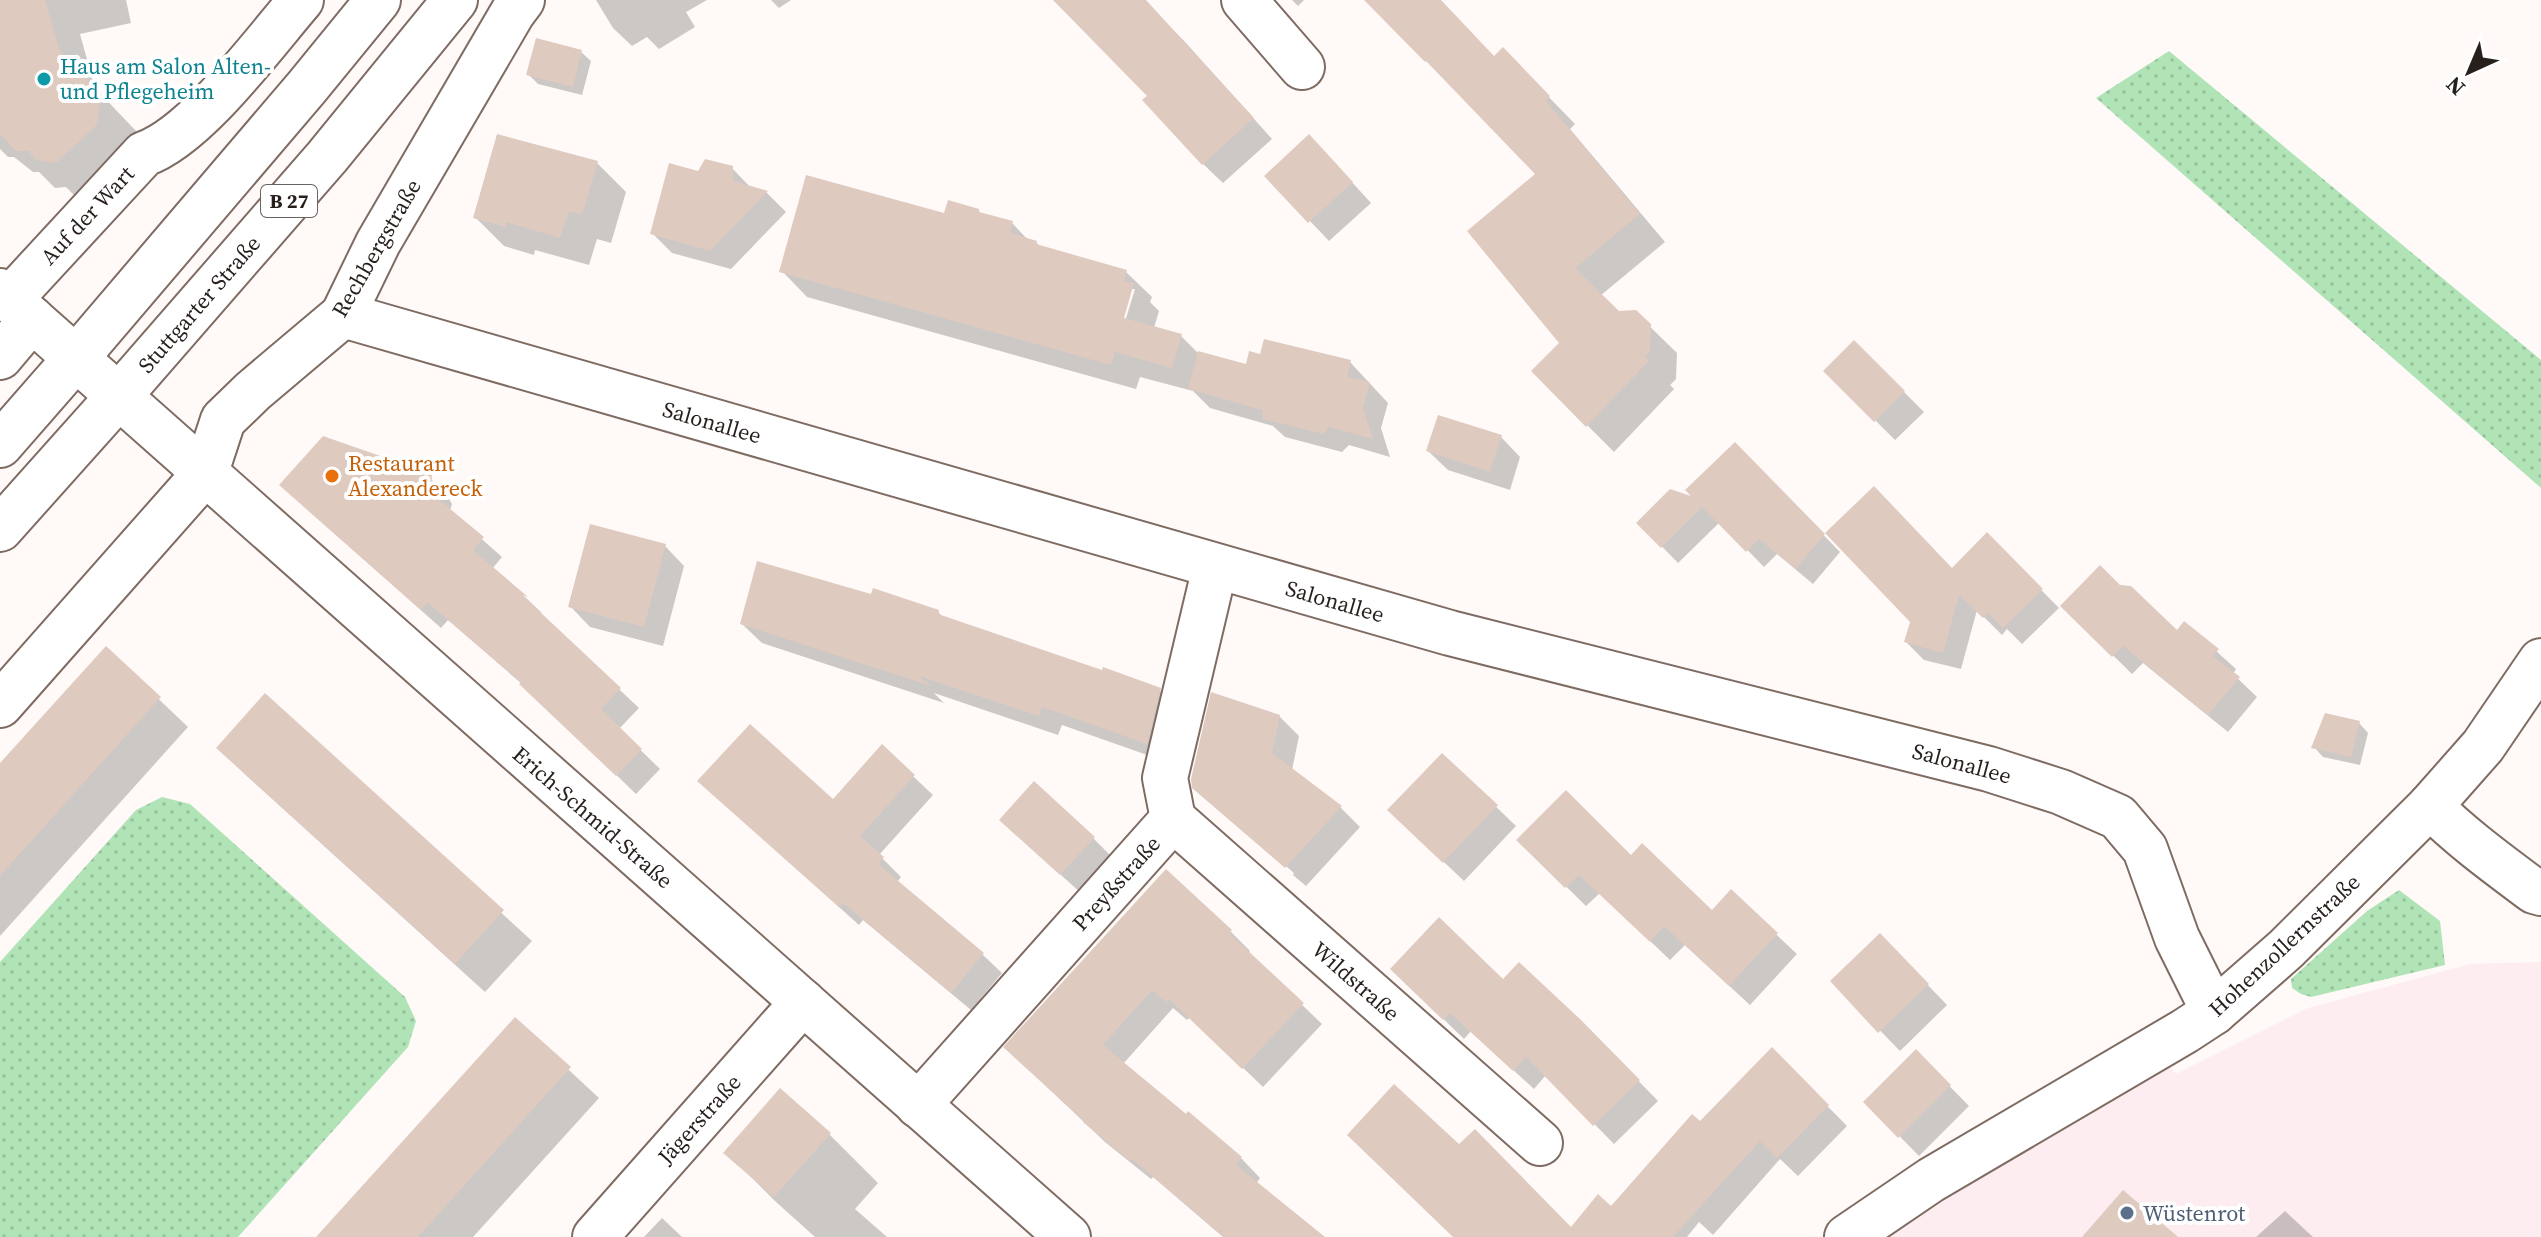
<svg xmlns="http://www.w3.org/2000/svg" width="2541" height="1237" font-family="'Source Serif 4',serif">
<defs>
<pattern id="green-dots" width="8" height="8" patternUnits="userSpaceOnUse" patternTransform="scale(2)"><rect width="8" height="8" fill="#b0e3b6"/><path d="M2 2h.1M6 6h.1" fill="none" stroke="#97c29c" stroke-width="1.8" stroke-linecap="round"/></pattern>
</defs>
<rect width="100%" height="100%" fill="#fffaf8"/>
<polygon fill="#fdedf0" points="2541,962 2541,1237 1847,1237 2155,1049 2176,1074 2308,1008 2470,964"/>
<g fill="url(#green-dots)">
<polygon points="2169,51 2541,360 2541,488 2096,98"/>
<polygon points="162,797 190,804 405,997 416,1021 408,1047 238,1237 0,1237 0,962 136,810"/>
<polygon points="2399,890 2440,921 2445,965 2311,997 2301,994 2292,988 2291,979 2367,911"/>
</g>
<g fill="#0003" fill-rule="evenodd">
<polygon points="0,0 126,0 131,23 80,34 95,88 137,132 133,162 76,197 66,187 55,188 39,172 33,172 14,157 8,157 0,149"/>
<polygon points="596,0 707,0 686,12 695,27 659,49 647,37 632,46 613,28"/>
<polygon points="771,0 791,0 779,8"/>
<polygon points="1055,0 1143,0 1186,43 1272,139 1223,183 1203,164 1150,96"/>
<polygon points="1292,0 1304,0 1298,6"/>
<polygon points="1374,0 1440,0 1495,58 1503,50 1575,124 1570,129 1665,242 1600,296 1618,313 1635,312 1677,353 1676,379 1670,385 1674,389 1614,452 1533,371 1562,343 1538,175"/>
<polygon points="581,52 591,61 582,95 538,84 529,75"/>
<polygon points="1329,157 1371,203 1329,241 1310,221"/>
<polygon points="597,163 626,192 611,243 597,239 589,265 535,250 534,255 504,246 475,217"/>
<polygon points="732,168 752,189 767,193 786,212 731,269 672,253 652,233 699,174"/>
<path d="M978,210L983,215L1012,223L1029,241L1036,242L1041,248L1126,272L1152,297L1150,302L1159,311L1154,328L1181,336L1198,353L1248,366L1350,362L1388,403L1381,428L1390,457L1349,445L1342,452L1285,437L1273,426L1210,408L1193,391L1140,377L1136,389L807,297L782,271L946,216ZM1131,289H1135L1123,328L1119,327Z"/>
<polygon points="1854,342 1924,412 1895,440 1826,371"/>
<polygon points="1501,437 1520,457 1510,490 1448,470 1428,451"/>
<polygon points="1735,444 1840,552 1813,584 1777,554 1764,567 1720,522 1678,563 1639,523 1698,500"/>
<polygon points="426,474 446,494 452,504 450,511 502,557 492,569 526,598 542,613 537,612 639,708 619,729 660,769 636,794 522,684 448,620 441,628 301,504"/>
<polygon points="1987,535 2059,608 2022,644 2007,629 2002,635 1977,610 1961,669 1924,660 1906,642 1912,621 1953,570"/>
<polygon points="665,546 684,566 663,646 590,627 571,607"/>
<polygon points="873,596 938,612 945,619 1159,690 1179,710 1167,762 1062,725 1058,735 934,693 944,703 762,643 742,624"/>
<polygon points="2063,606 2177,633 2185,623 2236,669 2233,674 2257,697 2228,732 2143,663 2132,674"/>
<polygon points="106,649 188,727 0,936 0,766"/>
<polygon points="265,696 532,941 485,992 248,777 219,748"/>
<polygon points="1279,716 1299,736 1292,770 1340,807 1360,827 1306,886 1293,875 1294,873 1211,801"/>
<polygon points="2359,723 2368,733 2360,765 2323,757 2314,747"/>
<polygon points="882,747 933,795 879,855 901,877 897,882 983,955 1002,973 971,1010 863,920 859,925 719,799 833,802"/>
<polygon points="1442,755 1516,826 1464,881 1410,830"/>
<polygon points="1093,838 1113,858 1081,893 1021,839"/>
<polygon points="1519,840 1631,858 1712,913 1731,892 1797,954 1750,1005 1685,945 1670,960 1600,893 1586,906"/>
<polygon points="1230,931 1250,951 1248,953 1322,1024 1263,1087 1190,1017 1187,1020 1173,1008 1123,1064 1241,1158 1260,1178 1256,1184 1320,1237 1223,1237 1153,1177 1151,1179 1105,1142 1026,1067"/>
<polygon points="1900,956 1947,1005 1900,1051 1832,981"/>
<polygon points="1392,969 1503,982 1580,1021 1658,1101 1614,1144 1546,1075 1534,1089 1471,1031 1464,1039"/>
<polygon points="515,1020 599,1098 473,1237 318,1237"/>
<polygon points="1772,1050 1847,1126 1798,1176 1780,1159 1713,1235 1699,1222 1687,1237 1454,1237 1459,1147 1571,1230 1612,1208 1700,1123"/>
<polygon points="1916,1052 1969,1106 1919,1156 1866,1102"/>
<polygon points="829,1134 878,1183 855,1209 887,1237 815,1237 775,1201 726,1152"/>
<polygon points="2285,1211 2313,1237 2256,1237"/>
<polygon points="662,1218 682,1237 644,1237"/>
</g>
<g fill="#dfcac0">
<polygon points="0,0 45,0 59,49 88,80 88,87 101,93 97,125 56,163 36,160 28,151 16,151 0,134"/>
<polygon points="1053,0 1146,0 1254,118 1202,165 1142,100 1147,96"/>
<polygon points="1364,0 1441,0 1494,56 1503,47 1550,96 1546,101 1640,214 1575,268 1619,311 1636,310 1651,324 1650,352 1645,357 1649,361 1586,427 1531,371 1559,343 1467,231 1535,174 1426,61 1425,62"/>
<polygon points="536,38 582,50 573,87 526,75"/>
<polygon points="497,134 598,161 582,215 569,211 560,238 506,222 506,227 473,218"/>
<polygon points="1309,134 1353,182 1308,223 1264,176"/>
<polygon points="705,159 733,166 733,181 768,191 710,251 650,234 669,163 698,171"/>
<polygon points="806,175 944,213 948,200 979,209 979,212 1013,221 1010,233 1037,241 1036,244 1127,270 1124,281 1134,283 1124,318 1182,334 1172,368 1115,352 1111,365 779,272"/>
<polygon points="1264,339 1351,360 1347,377 1370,382 1363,408 1373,439 1329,427 1323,434 1263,419 1262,410 1188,389 1198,351 1246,364 1249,351 1260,354"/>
<polygon points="1854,340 1905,391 1874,422 1823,371"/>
<polygon points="1438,415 1502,435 1490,472 1426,451"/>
<polygon points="323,436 432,474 431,493 484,537 473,550 528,597 522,595 621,688 601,709 642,749 616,776 519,684 521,682 427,602 421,610 279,485"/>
<polygon points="1735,442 1825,534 1796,569 1759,539 1746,552 1702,507 1661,548 1636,523 1670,489 1691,496 1685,490"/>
<polygon points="1874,486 1952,568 1987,532 2043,589 2003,628 1988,613 1983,618 1959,595 1943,653 1904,642 1910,622 1825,533"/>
<polygon points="590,524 666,544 644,627 568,607"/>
<polygon points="757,561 871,594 873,588 939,610 938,614 1102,670 1103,667 1161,688 1147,744 1042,707 1039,716 919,676 931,686 740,624"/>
<polygon points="2100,565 2120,585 2131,586 2177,630 2184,621 2219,649 2213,656 2240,677 2208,715 2123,646 2112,657 2060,606"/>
<polygon points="106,646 161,697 0,876 0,763"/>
<polygon points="1211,692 1280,715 1272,753 1342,806 1285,868 1192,788 1191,779"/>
<polygon points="265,693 504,910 455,964 216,748"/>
<polygon points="2325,713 2360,721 2351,757 2311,748"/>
<polygon points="750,724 833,799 882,744 915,775 860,836 884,857 878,864 984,953 951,993 843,903 840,908 697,781"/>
<polygon points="1442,753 1498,805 1443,863 1387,810"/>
<polygon points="1034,781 1095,837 1060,875 999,820"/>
<polygon points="1566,790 1631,855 1642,843 1712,910 1731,889 1778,933 1729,986 1664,926 1650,942 1579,875 1565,888 1516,840"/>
<polygon points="1166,869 1232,930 1229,933 1304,1003 1242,1069 1169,999 1166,1002 1152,990 1103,1045 1186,1114 1188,1111 1242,1157 1236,1165 1325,1237 1224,1237 1132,1159 1130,1161 1083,1122 1084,1121 1003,1047"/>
<polygon points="1439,917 1503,979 1519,962 1581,1020 1640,1080 1593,1126 1526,1057 1513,1071 1450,1013 1443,1020 1390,969"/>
<polygon points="1880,933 1929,984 1878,1033 1830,981"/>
<polygon points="515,1017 571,1067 418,1237 316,1237"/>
<polygon points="1772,1047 1829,1105 1777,1158 1760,1141 1673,1237 1453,1237 1347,1135 1394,1084 1459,1144 1475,1129 1571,1227 1598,1194 1611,1206 1692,1114 1700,1121"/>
<polygon points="1916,1049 1951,1085 1898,1138 1863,1102"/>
<polygon points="780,1088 831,1133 774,1197 723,1153"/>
<polygon points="2123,1190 2178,1237 2082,1237"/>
</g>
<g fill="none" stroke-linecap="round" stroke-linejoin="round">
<g stroke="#7e6b62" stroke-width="48">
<g id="minor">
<polyline points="1244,0 1302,67"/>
<polyline points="0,291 1068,1237"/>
<path d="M10,299L144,154C196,136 264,43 301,0"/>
<polyline points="343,315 1450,633 1989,769 2061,792 2118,817 2145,849 2177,938 2214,1012"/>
<polyline points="0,357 32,319"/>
<polyline points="0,705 206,472 223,420 253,391 343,315 378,243 513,12 522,0"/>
<polyline points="1173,819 1540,1143"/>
<polyline points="918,1105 1173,819 1165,778 1215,567"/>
<polyline points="595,1237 803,1002"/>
</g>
</g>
<g stroke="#7e6b62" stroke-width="48">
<g id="major">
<polyline points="0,445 76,358"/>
<polyline points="0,529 118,397"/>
<path d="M2430,806C2462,838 2498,864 2534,891L2541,893"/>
<polyline points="1847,1237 1931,1180 2185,1031 2214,1012 2286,949 2430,806 2483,746 2541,661"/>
</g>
</g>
<g stroke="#7e6b62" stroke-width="48">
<g id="highway">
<polyline points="76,358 307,87 378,0"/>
<polyline points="118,397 327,157 455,0"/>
</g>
</g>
<use href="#minor" stroke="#fff" stroke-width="44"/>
<use href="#major" stroke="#fff" stroke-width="44"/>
<use href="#highway" stroke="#fff" stroke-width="44"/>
</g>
<circle fill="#0f9aa8" stroke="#fff" stroke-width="3" cx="44" cy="79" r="8"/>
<circle fill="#e8710a" stroke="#fff" stroke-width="3" cx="332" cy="476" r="8"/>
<circle fill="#5c6f8a" stroke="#fff" stroke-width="3" cx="2127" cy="1213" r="8"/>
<g text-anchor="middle" stroke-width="8" stroke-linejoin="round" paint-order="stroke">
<rect fill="#fff" stroke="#686260" stroke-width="2" x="261" y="185" width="56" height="32" rx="6"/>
<g font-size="20" font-weight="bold" fill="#271f1c">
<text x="289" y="208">B 27</text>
</g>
<g font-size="22" fill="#0d838f" stroke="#fff" text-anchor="start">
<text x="60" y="74">Haus am Salon Alten-<tspan x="60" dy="25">und Pflegeheim</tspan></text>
</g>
<g font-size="22" fill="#271f1c" stroke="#fff">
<text transform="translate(87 215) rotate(-47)" y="8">Auf der Wart</text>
<text transform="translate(376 248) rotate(-60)" y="8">Rechbergstraße</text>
<text transform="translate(199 304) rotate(-49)" y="8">Stuttgarter Straße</text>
<text transform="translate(712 422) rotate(16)" y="8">Salonallee</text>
<text transform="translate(1335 601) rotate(16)" y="8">Salonallee</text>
<text transform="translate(1962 763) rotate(15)" y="8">Salonallee</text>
<text transform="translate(593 817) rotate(41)" y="8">Erich-Schmid-Straße</text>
<text transform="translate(1116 883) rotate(-48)" y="8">Preyßstraße</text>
<text transform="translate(2284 945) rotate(-43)" y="8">Hohenzollernstraße</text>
<text transform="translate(1356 981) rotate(41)" y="8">Wildstraße</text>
<text transform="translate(699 1119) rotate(-48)" y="8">Jägerstraße</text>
</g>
<g font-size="22" fill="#c56008" stroke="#fff" text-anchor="start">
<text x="348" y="471">Restaurant<tspan x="348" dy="25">Alexandereck</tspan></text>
</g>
<g font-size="22" fill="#4e5e75" stroke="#fff" text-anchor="start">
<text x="2143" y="1221">Wüstenrot</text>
</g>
</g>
<g transform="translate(2469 72) rotate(224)" stroke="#ffffff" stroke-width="6" paint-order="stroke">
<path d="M0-6L14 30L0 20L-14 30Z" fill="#271f1c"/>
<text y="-12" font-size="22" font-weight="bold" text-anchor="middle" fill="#271f1c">N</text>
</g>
</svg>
